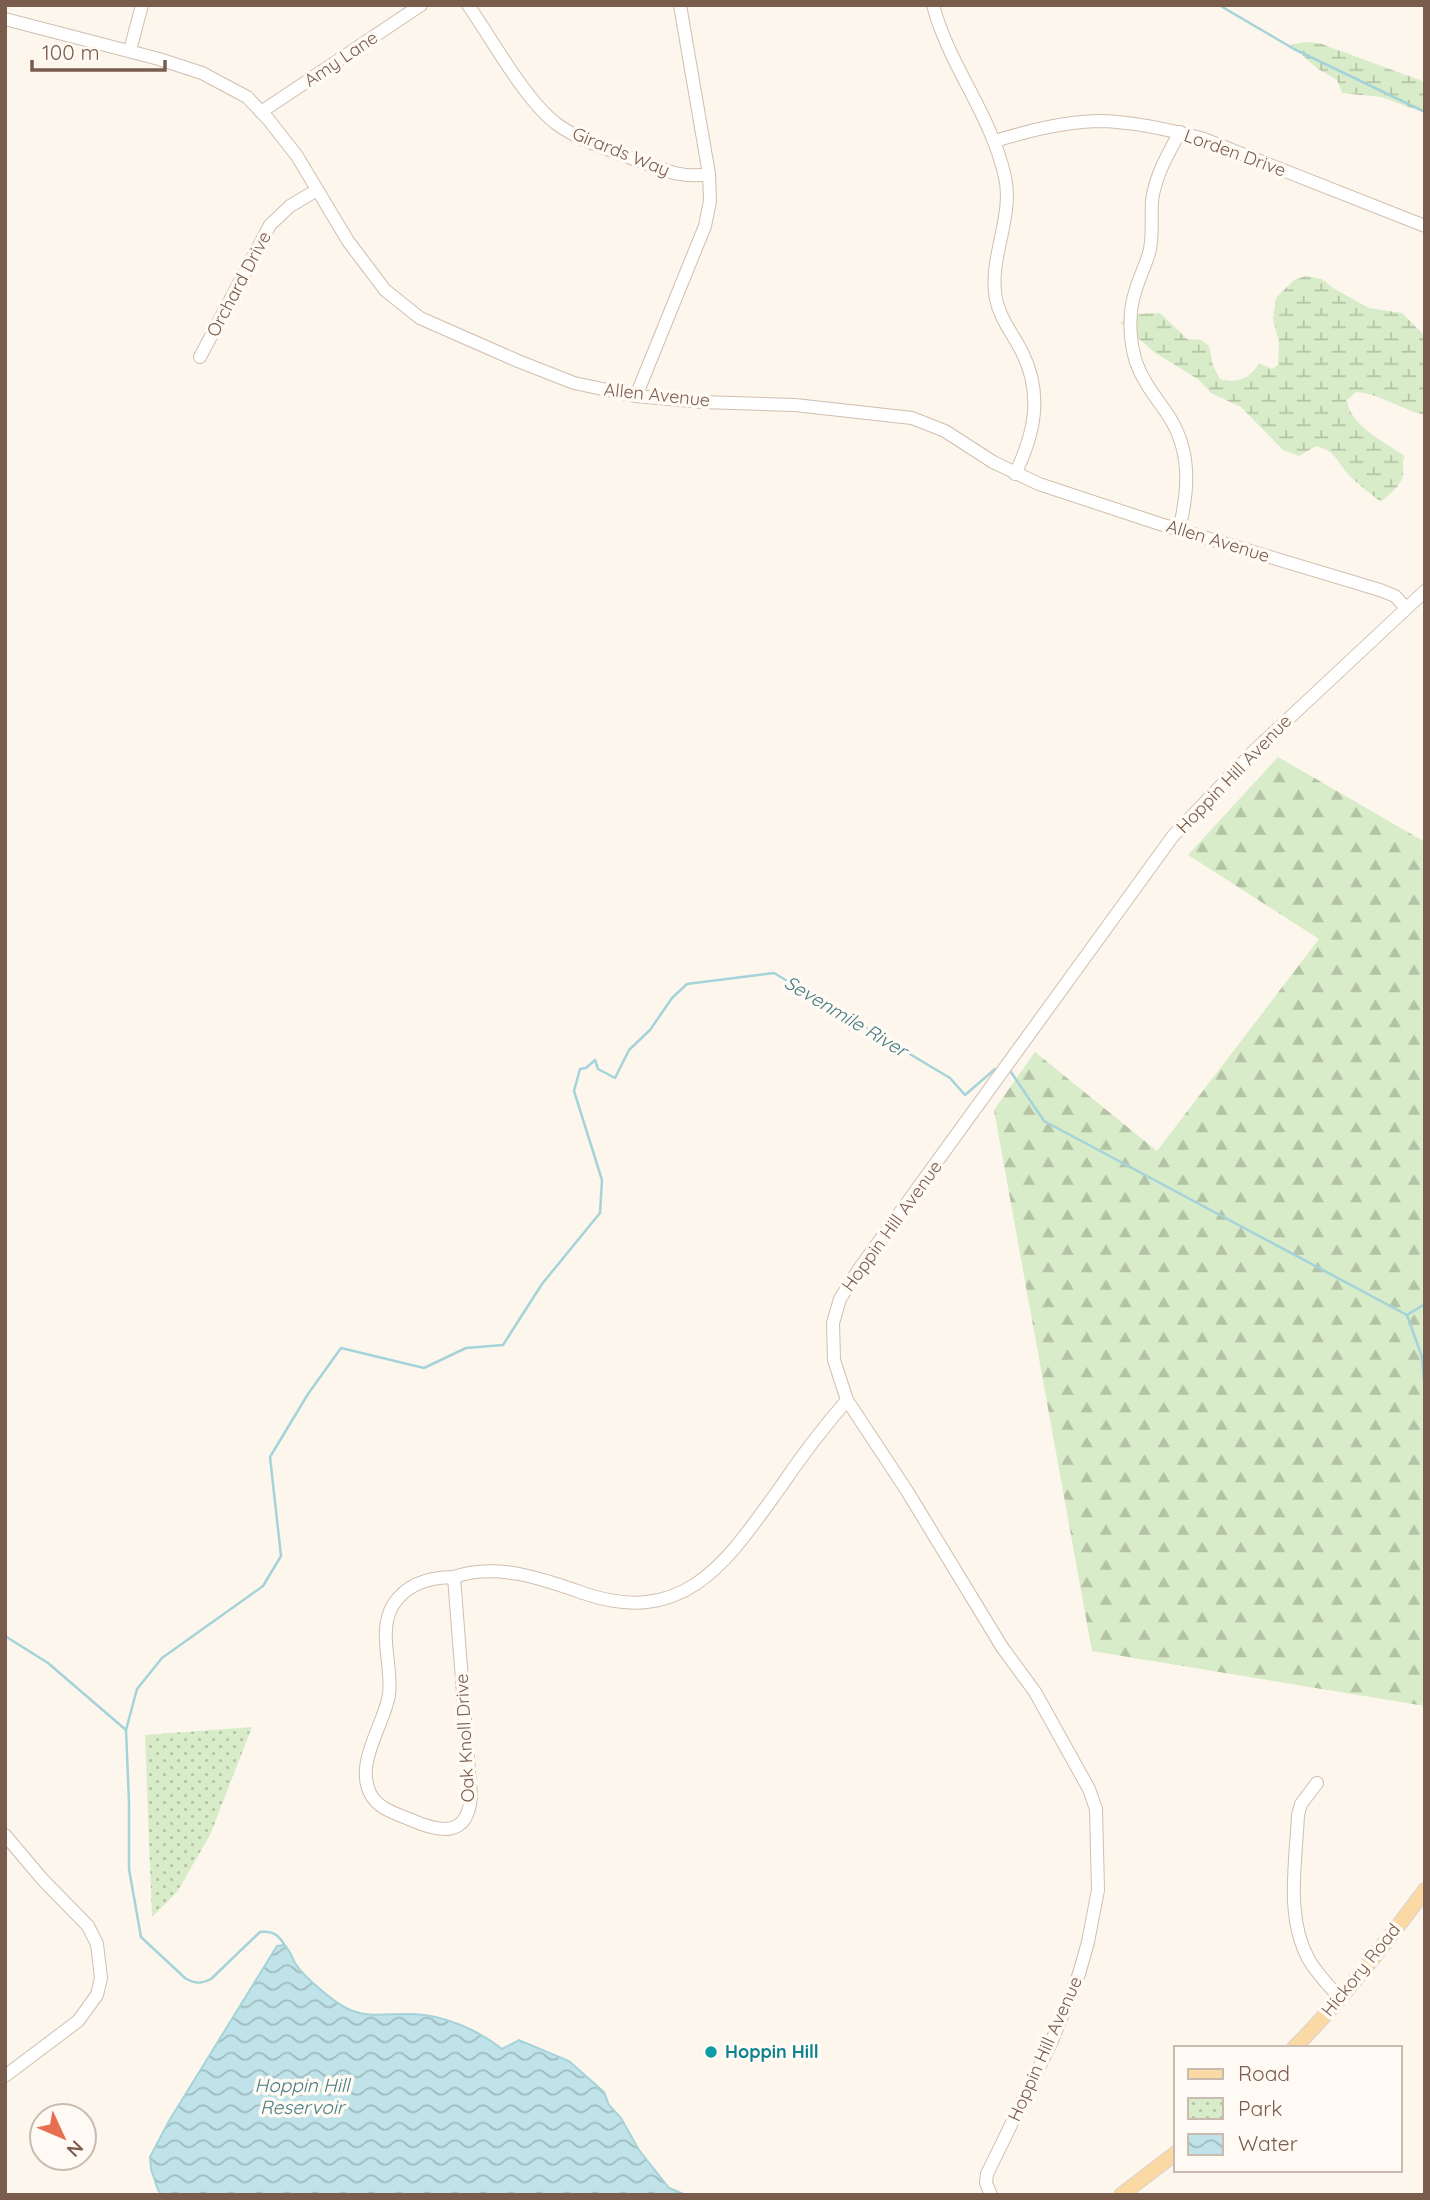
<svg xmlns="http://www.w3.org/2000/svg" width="1430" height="2200" font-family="Quicksand,sans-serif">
<defs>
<pattern id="forest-firs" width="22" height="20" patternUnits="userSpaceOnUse" patternTransform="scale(1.75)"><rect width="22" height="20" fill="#d8ecc9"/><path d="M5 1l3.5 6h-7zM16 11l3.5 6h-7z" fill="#b4c2a5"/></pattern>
<pattern id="wetland-marsh" width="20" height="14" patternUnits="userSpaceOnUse" patternTransform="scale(1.75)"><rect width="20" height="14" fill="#d8ecc9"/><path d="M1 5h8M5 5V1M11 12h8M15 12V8" fill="none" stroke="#b4c2a5"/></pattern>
<pattern id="park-dots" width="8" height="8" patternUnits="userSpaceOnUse" patternTransform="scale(1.75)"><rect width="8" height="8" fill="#d8ecc9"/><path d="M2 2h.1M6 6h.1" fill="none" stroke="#b4c2a5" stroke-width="1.8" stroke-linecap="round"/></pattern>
<pattern id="water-waves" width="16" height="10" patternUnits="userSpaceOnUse" patternTransform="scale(1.75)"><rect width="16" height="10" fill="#bfe3e8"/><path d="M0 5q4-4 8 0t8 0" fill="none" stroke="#a0bbbe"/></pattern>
</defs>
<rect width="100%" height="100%" fill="#fdf6ec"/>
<polygon fill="url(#forest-firs)" points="1278,757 1425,842 1425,1706 1092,1651 994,1110 1035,1052 1157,1151 1319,939 1188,855"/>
<g fill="url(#wetland-marsh)">
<polygon points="1305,42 1319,43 1425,82 1425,110 1420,111 1381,97 1342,93 1337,80 1318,69 1291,45"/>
<path d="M1306,276L1322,279L1333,288L1369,308L1402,313L1425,336V415C1399,409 1384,395 1356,392L1347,400C1349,425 1386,443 1405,456C1401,463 1404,466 1403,474C1402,486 1389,494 1381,502C1371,494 1359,485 1350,476C1336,462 1338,452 1316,446L1299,456L1283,450L1241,407L1211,393L1199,380L1154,352L1121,323C1130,312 1146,314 1160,313L1187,339L1201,340L1209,346L1213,366L1220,379C1237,384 1251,378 1259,363L1272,369L1278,365L1279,343L1273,319L1276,298L1294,280Z"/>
</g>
<polygon fill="url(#park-dots)" points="252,1727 210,1835 177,1892 152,1917 145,1735"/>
<path fill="url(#water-waves)" stroke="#a5d3da" stroke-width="2" d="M284,1945C291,1951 291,1956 295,1963C304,1977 337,2006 353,2011C372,2018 393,2013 413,2014C444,2015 478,2030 502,2049L519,2040L569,2061L604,2092L609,2105L621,2118L639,2150L669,2188L686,2195H162L158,2190L151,2169L150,2157L169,2121L277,1946Z"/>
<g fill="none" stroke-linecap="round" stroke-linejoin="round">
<g stroke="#a5d3da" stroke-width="2.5">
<polyline points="1219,5 1294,49 1425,112"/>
<polyline points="1011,1072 1044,1121 1407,1315 1422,1357 1425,1394"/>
<polyline points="1407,1315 1425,1304"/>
<polyline points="5,1636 48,1663 126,1730"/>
<path d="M287,1949C280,1937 275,1930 260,1932L211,1979C201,1984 195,1984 185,1978L141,1937L129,1869V1802L126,1730L137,1689L162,1658L263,1586L281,1556L270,1457L308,1394L341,1348L424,1368L466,1348L503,1345L542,1284L600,1213L602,1180L574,1091L580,1069L586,1068L595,1060L598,1069L615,1078L629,1050L650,1030L672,998L687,984L774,973L950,1078L965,1095L995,1069"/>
</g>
<g stroke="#d1beb0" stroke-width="14">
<g id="minor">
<path d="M468,5C492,39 526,102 558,125C581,141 610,150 636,160C661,169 682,179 709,174"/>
<path d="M933,5C949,66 991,114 1005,177C1014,217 988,259 996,299C1000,319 1013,334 1022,352C1043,394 1035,433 1015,474"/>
<polyline points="5,19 159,59 202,73 247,97 268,119 297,156 348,241 385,290 420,318 518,361 574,383 636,396 702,402 795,405 912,418 945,431 993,462 1039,484 1160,524 1380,590 1395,596 1406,608"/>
<polyline points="130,50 142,5"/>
<polyline points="261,112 421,5"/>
<path d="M995,141C1028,131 1062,122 1097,121C1129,121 1173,130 1204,139L1425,226"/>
<polyline points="200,357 270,225 290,206 317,190"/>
<polyline points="636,396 705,226 710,201 709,174 680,5"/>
<path d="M1179,530C1189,489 1192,449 1166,412C1155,396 1143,382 1136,362C1129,339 1128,312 1136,289C1140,275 1147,263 1150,249C1153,233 1151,217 1152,201C1155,176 1168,154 1180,132"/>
<path d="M454,1577C430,1577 407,1583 393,1605C377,1632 393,1666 389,1695C384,1725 355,1762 370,1793C377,1808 394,1813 409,1819C438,1832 468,1839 471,1796L454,1577C496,1562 543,1579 583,1593C687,1629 729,1558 782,1485C802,1455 824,1427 847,1400"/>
<path d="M1317,1783L1301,1804L1298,1815C1296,1862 1285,1917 1309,1960C1318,1975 1329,1986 1340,1998"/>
<polyline points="5,1835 43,1880 88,1926 97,1944 101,1978 97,1995 78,2021 5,2076"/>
<polyline points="991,2195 986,2183 987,2174 1051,2043 1079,1974 1088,1942 1098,1890 1096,1809 1089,1789 1035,1692 1002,1647 907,1491 847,1400 834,1360 833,1323 840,1299 859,1269 1173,836 1255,750 1425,591"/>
</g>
</g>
<g stroke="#dad1cd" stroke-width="16">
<g id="major">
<path d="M1294,2048C1343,1999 1384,1945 1425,1890"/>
<polyline points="1121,2195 1176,2153"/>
</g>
</g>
<use href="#minor" stroke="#fff" stroke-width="12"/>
<use href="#major" stroke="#fbd9a5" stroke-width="14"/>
</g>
<circle fill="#0f9aa8" stroke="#fffaf3" stroke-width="2.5" cx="711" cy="2052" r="7"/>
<g text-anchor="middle" stroke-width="7" stroke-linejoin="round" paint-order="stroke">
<g font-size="18" fill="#7a5c4d" stroke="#fffaf3">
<text transform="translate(341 59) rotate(-34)" y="6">Amy Lane</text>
<text transform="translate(621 152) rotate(22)" y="6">Girards Way</text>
<text transform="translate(1235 153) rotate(20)" y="6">Lorden Drive</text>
<text transform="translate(239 284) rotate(-62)" y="6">Orchard Drive</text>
<text transform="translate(657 395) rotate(6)" y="6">Allen Avenue</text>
<text transform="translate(1218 541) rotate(17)" y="6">Allen Avenue</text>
<text transform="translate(1234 774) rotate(-46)" y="6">Hoppin Hill Avenue</text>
<text transform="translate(892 1226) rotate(-54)" y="6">Hoppin Hill Avenue</text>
<text transform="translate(465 1738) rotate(-93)" y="6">Oak Knoll Drive</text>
<text transform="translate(1361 1970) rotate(-51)" y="6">Hickory Road</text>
<text transform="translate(1045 2049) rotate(-66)" y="6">Hoppin Hill Avenue</text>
</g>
<g font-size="18" font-weight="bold" fill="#0d838f" stroke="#fffaf3" text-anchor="start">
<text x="725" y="2058">Hoppin Hill</text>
</g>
<g font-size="19" font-style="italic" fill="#437c86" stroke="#fffaf3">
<text transform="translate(846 1016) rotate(31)" y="7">Sevenmile River</text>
<text x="302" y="2092">Hoppin Hill<tspan x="302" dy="22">Reservoir</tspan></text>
</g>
</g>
<rect width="1430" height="2200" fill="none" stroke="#7a5c4d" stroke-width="14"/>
<rect x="1174" y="2046" width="228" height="126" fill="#fffaf3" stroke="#cabbb1" stroke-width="2"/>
<rect x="1188" y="2069" width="35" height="10" fill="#fbd9a5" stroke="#cabbb1" stroke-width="2"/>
<text x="1238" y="2081" font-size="21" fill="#7a5c4d">Road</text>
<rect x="1188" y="2098" width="35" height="21" fill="url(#park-dots)" stroke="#cabbb1" stroke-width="2"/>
<text x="1238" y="2116" font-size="21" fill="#7a5c4d">Park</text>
<rect x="1188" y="2134" width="35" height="21" fill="url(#water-waves)" stroke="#cabbb1" stroke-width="2"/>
<text x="1238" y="2151" font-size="21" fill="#7a5c4d">Water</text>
<g transform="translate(63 2137) rotate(134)"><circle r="33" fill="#fffaf3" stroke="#cabbb1" stroke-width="2"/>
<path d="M0-5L12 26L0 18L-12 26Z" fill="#e76f51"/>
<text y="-10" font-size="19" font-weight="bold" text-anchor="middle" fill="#7a5c4d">N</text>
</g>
<path d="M32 60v10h133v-10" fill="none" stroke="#7a5c4d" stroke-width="3.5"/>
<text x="42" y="60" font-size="21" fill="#7a5c4d" stroke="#fffaf3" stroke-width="5" paint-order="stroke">100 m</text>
</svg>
